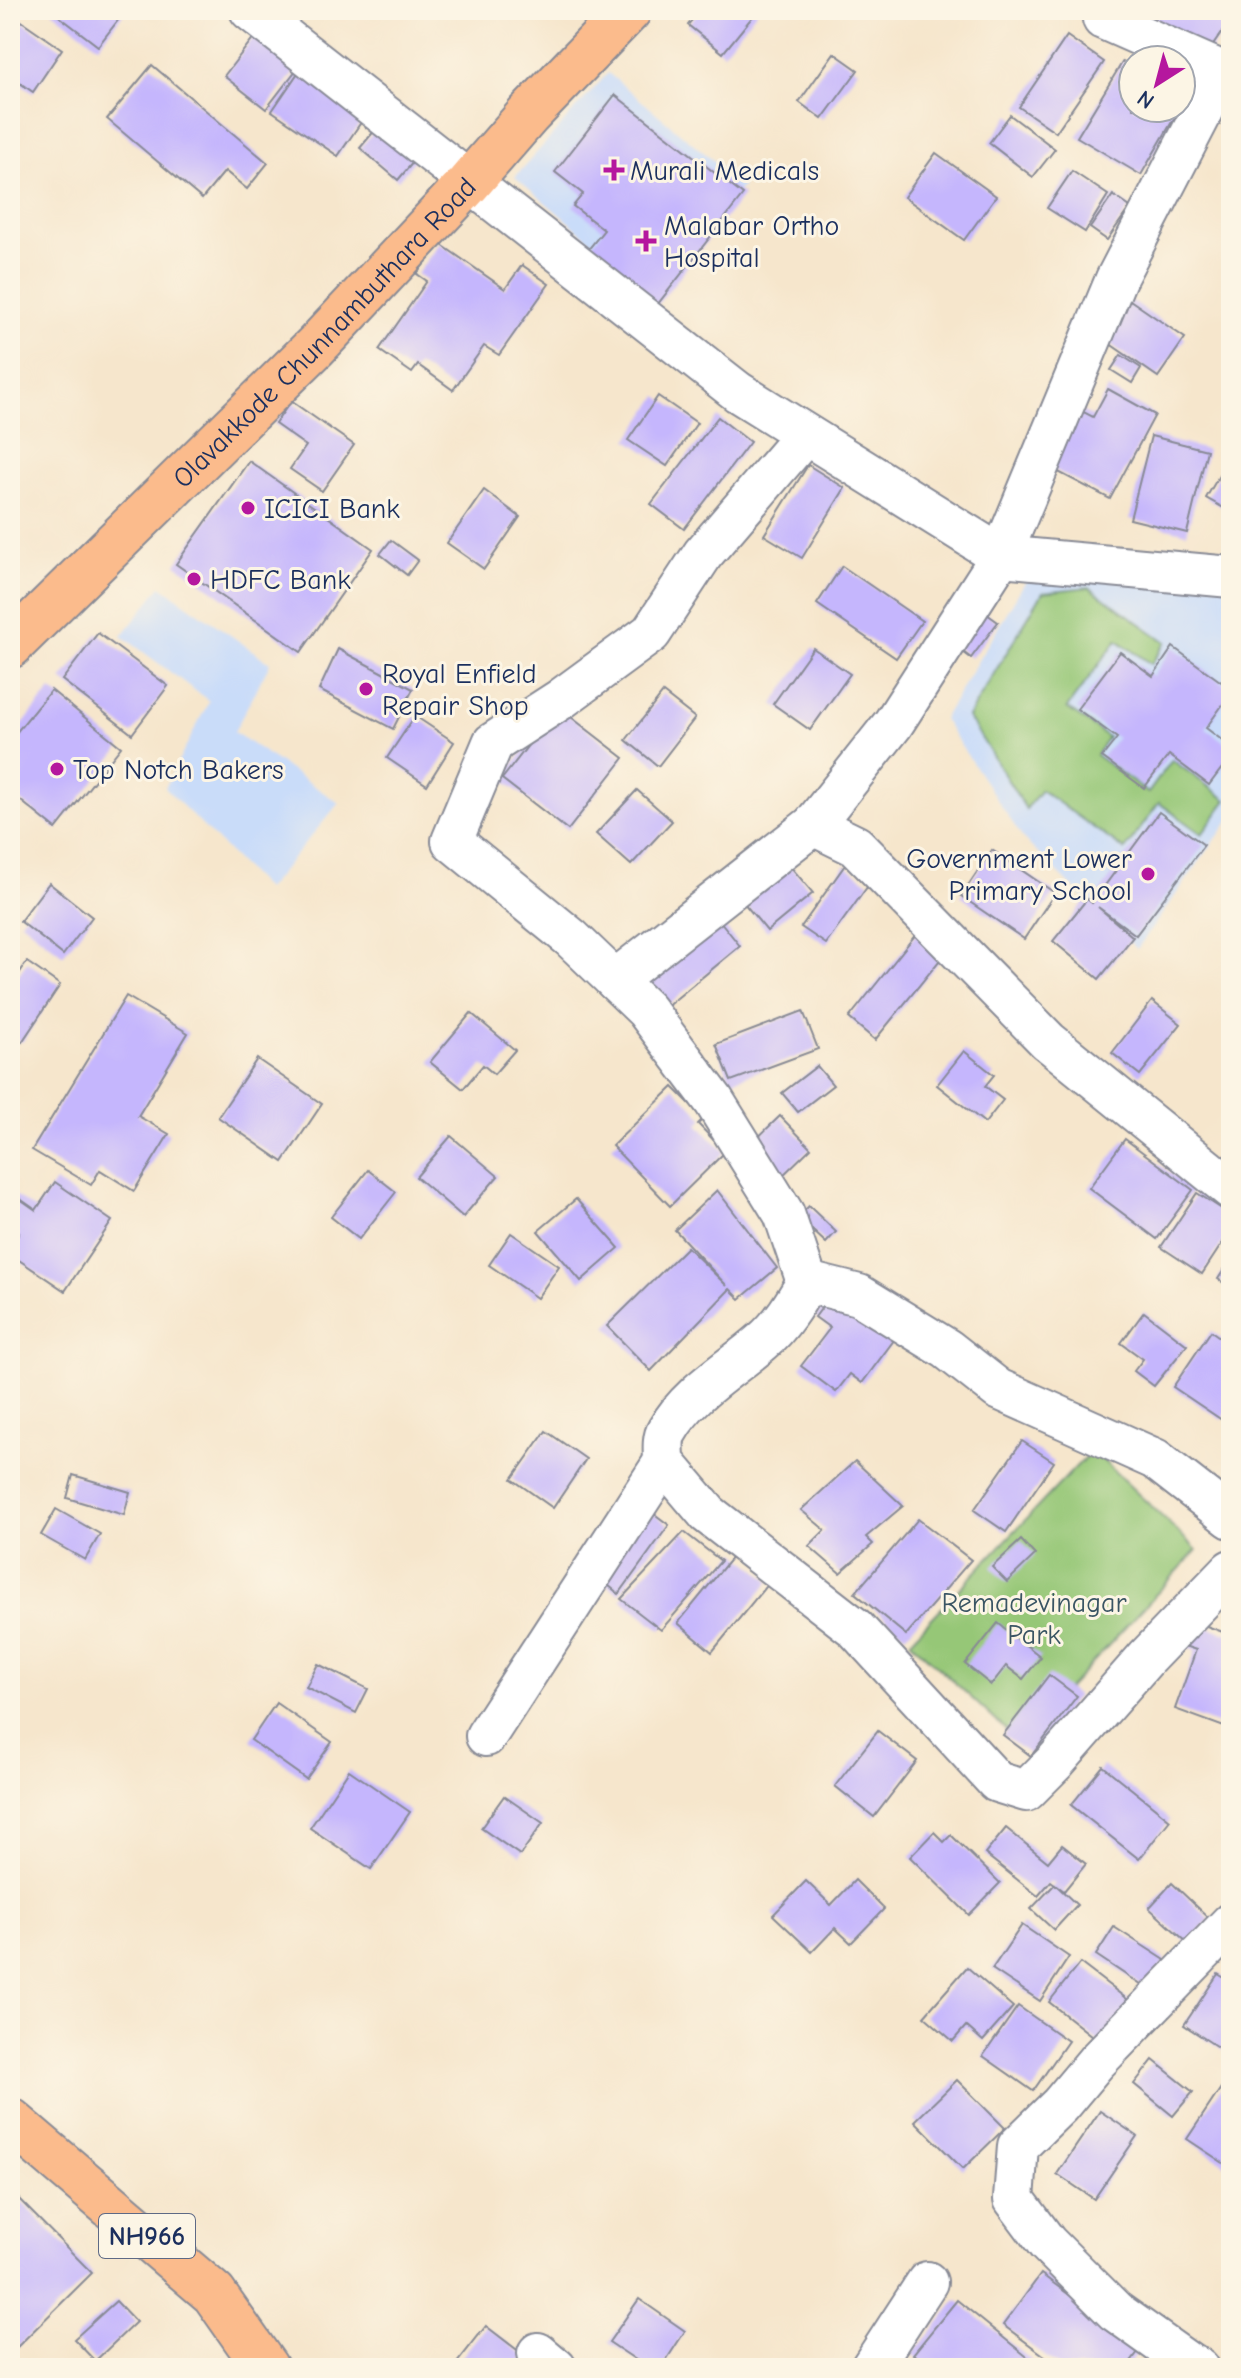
<svg xmlns="http://www.w3.org/2000/svg" width="1241" height="2378" font-family="'Comic Neue',sans-serif">
<rect width="100%" height="100%" fill="#fcf5e5"/>
<filter id="ink" filterUnits="userSpaceOnUse"><feTurbulence type="fractalNoise" baseFrequency=".0125" numOctaves="2"/><feDisplacementMap in="SourceGraphic" scale="16" xChannelSelector="R" yChannelSelector="G"/><feConvolveMatrix kernelMatrix="1 2 1 2 8 2 1 2 1" color-interpolation-filters="sRGB"/></filter>
<filter id="wash" filterUnits="userSpaceOnUse"><feTurbulence type="fractalNoise" baseFrequency=".006" numOctaves="4" result="noise"/><feDisplacementMap in="SourceGraphic" scale="32" xChannelSelector="R" yChannelSelector="G"/><feGaussianBlur stdDeviation="1.8" result="paint"/><feColorMatrix in="noise" values="0 0 0 0 0 0 0 0 0 0 0 0 0 0 0 0 0 1.4 0 .05"/><feComposite in="paint" operator="in"/></filter>
<g filter="url(#wash)">
<rect width="100%" height="100%" fill="#f6e6cc"/>
<g fill="#c9dcf9">
<polygon points="608,73 743,185 658,297 515,177"/>
<polygon points="1034,567 1231,586 1231,818 1137,949 1024,840 943,719"/>
<polygon points="161,586 270,663 234,732 339,803 266,890 165,788 209,701 122,636"/>
</g>
<g fill="#96c777" stroke="#587b6a" stroke-width="2">
<polygon points="1089,587 1166,642 1151,664 1117,640 1067,708 1108,737 1096,755 1148,793 1172,760 1227,800 1202,834 1159,803 1125,850 1041,790 1026,809 968,717 1043,592"/>
<polygon points="1092,1450 1197,1550 1019,1742 910,1641"/>
</g>
<g id="blocks">
<g fill="#c5b6fd">
<polygon points="51,10 126,10 98,46"/>
<polygon points="700,10 758,10 723,53 688,25"/>
<polygon points="1142,10 1231,10 1231,19 1207,54"/>
<polygon points="10,13 62,49 33,92 10,76"/>
<polygon points="261,28 303,61 266,109 224,76"/>
<polygon points="1067,36 1104,62 1056,132 1019,107"/>
<polygon points="834,53 858,70 822,119 799,102"/>
<polygon points="1123,61 1133,67 1133,108 1180,108 1141,175 1077,137"/>
<polygon points="304,64 370,109 338,156 272,111"/>
<polygon points="152,65 268,163 247,189 225,171 202,199 107,119"/>
<polygon points="615,95 743,195 657,305 587,251 604,230 573,206 583,194 555,172"/>
<polygon points="1010,115 1055,149 1033,177 989,143"/>
<polygon points="381,123 419,155 398,180 360,148"/>
<polygon points="936,153 996,196 964,240 904,197"/>
<polygon points="1072,171 1108,195 1085,232 1047,208"/>
<polygon points="1113,195 1130,207 1107,240 1090,228"/>
<polygon points="439,243 505,289 522,265 549,284 499,355 484,346 453,390 418,365 412,373 379,350 427,281 417,274"/>
<polygon points="1130,300 1185,338 1158,377 1103,339"/>
<polygon points="1121,355 1141,368 1132,383 1111,370"/>
<polygon points="1108,389 1155,415 1110,499 1045,465 1076,408 1093,417"/>
<polygon points="658,396 697,423 667,466 628,440"/>
<polygon points="291,401 354,445 322,491 290,469 306,446 275,424"/>
<polygon points="718,417 750,442 684,529 651,504"/>
<polygon points="1151,436 1207,450 1187,533 1130,519"/>
<polygon points="1231,455 1231,512 1206,498"/>
<polygon points="249,461 373,549 301,652 176,564"/>
<polygon points="808,465 845,488 802,558 764,535"/>
<polygon points="484,490 520,517 484,569 447,543"/>
<polygon points="391,540 418,560 407,575 380,554"/>
<polygon points="842,566 922,621 896,658 817,604"/>
<polygon points="973,604 998,622 971,658 947,640"/>
<polygon points="98,633 168,686 132,734 62,680"/>
<polygon points="1173,647 1231,689 1231,693 1206,728 1231,747 1231,756 1209,785 1169,755 1144,788 1102,757 1117,738 1077,709 1120,652 1153,676"/>
<polygon points="813,648 850,674 810,730 773,704"/>
<polygon points="338,649 413,689 393,729 319,690"/>
<polygon points="51,690 121,747 56,829 10,792 10,740"/>
<polygon points="663,693 695,718 658,766 626,740"/>
<polygon points="558,707 624,758 568,830 502,779"/>
<polygon points="415,716 454,742 427,785 387,758"/>
<polygon points="637,790 672,821 631,865 596,834"/>
<polygon points="1159,812 1204,845 1136,935 1098,907 1133,937 1099,979 1053,941 1087,899 1092,903"/>
<polygon points="774,847 813,893 767,931 729,885"/>
<polygon points="992,850 1055,893 1024,939 961,896"/>
<polygon points="845,865 870,883 826,944 801,927"/>
<polygon points="49,883 92,917 63,955 20,921"/>
<polygon points="708,906 740,946 666,1007 634,968"/>
<polygon points="917,933 944,955 875,1040 849,1018"/>
<polygon points="27,962 60,985 22,1042 10,1034 10,987"/>
<polygon points="126,996 188,1033 138,1116 169,1134 134,1191 100,1170 91,1185 32,1150"/>
<polygon points="1152,1001 1181,1024 1140,1075 1112,1053"/>
<polygon points="803,1011 818,1049 731,1081 716,1044"/>
<polygon points="471,1013 515,1050 494,1074 483,1065 463,1089 430,1062"/>
<polygon points="964,1051 994,1075 985,1086 1003,1100 985,1123 937,1085"/>
<polygon points="257,1059 322,1104 283,1162 218,1117"/>
<polygon points="817,1066 833,1085 798,1112 782,1093"/>
<polygon points="673,1087 704,1118 698,1124 725,1152 670,1206 612,1146"/>
<polygon points="780,1116 811,1148 779,1179 748,1147"/>
<polygon points="451,1136 498,1176 463,1217 416,1177"/>
<polygon points="1125,1139 1193,1190 1157,1239 1089,1188"/>
<polygon points="368,1170 396,1192 359,1239 331,1217"/>
<polygon points="55,1182 112,1221 65,1291 10,1254 10,1248 19,1233 10,1227 10,1192 36,1210"/>
<polygon points="717,1190 777,1268 740,1299 730,1289 651,1371 607,1326 687,1247 727,1286 675,1230"/>
<polygon points="1197,1193 1231,1215 1231,1230 1202,1274 1161,1247"/>
<polygon points="576,1199 619,1248 581,1281 538,1231"/>
<polygon points="809,1206 836,1232 826,1243 798,1217"/>
<polygon points="511,1233 559,1266 537,1298 489,1265"/>
<polygon points="1231,1259 1231,1288 1218,1279"/>
<polygon points="841,1282 903,1328 862,1383 850,1374 836,1392 801,1366 830,1328 815,1317"/>
<polygon points="1144,1312 1187,1345 1154,1386 1134,1371 1143,1359 1121,1343"/>
<polygon points="1211,1331 1231,1345 1231,1406 1222,1420 1173,1387"/>
<polygon points="546,1431 586,1459 553,1508 512,1479"/>
<polygon points="1022,1441 1054,1462 1006,1532 974,1510"/>
<polygon points="855,1461 903,1506 866,1537 873,1544 840,1573 809,1546 825,1530 801,1510"/>
<polygon points="73,1475 130,1492 124,1515 67,1498"/>
<polygon points="628,1494 669,1525 619,1594 581,1563"/>
<polygon points="56,1509 100,1534 85,1560 41,1535"/>
<polygon points="918,1519 971,1560 906,1635 855,1593"/>
<polygon points="684,1532 721,1561 661,1630 621,1599"/>
<polygon points="1021,1540 1035,1555 1007,1582 992,1567"/>
<polygon points="736,1552 770,1581 712,1652 678,1623"/>
<polygon points="1193,1621 1231,1635 1231,1706 1224,1727 1175,1709 1196,1650 1184,1646"/>
<polygon points="998,1623 1041,1657 1023,1679 1006,1666 991,1685 965,1664"/>
<polygon points="318,1664 368,1689 356,1713 306,1687"/>
<polygon points="1049,1675 1077,1696 1031,1756 1003,1735"/>
<polygon points="276,1703 332,1742 306,1779 251,1740"/>
<polygon points="878,1731 917,1761 874,1817 835,1786"/>
<polygon points="1103,1766 1170,1820 1139,1859 1071,1805"/>
<polygon points="349,1770 410,1812 371,1869 310,1828"/>
<polygon points="504,1796 543,1823 520,1855 481,1828"/>
<polygon points="1006,1828 1048,1862 1062,1845 1086,1864 1064,1891 1051,1881 1038,1896 985,1854"/>
<polygon points="934,1832 944,1842 951,1835 1000,1883 969,1915 910,1857"/>
<polygon points="855,1880 884,1909 851,1943 835,1928 812,1952 773,1915 806,1881 831,1905"/>
<polygon points="1172,1883 1210,1919 1188,1943 1149,1908"/>
<polygon points="1055,1884 1077,1905 1054,1930 1031,1909"/>
<polygon points="1022,1925 1069,1957 1040,2001 992,1969"/>
<polygon points="1114,1927 1165,1960 1147,1989 1096,1955"/>
<polygon points="1080,1963 1132,2003 1101,2043 1049,2002"/>
<polygon points="967,1967 1013,2007 983,2041 966,2026 953,2041 924,2016"/>
<polygon points="1218,1974 1231,1982 1231,2006 1225,2015 1231,2019 1231,2044 1225,2052 1184,2025"/>
<polygon points="1018,2006 1068,2041 1033,2091 983,2056"/>
<polygon points="1153,2060 1193,2092 1173,2116 1134,2084"/>
<polygon points="957,2080 1005,2128 963,2169 915,2121"/>
<polygon points="1221,2088 1231,2095 1231,2160 1228,2166 1187,2139"/>
<polygon points="1100,2111 1137,2136 1094,2199 1057,2174"/>
<polygon points="10,2190 92,2273 10,2354"/>
<polygon points="1041,2274 1141,2348 1126,2368 1061,2368 1003,2325"/>
<polygon points="639,2299 685,2331 661,2368 648,2368 609,2342"/>
<polygon points="957,2300 1031,2360 1024,2368 930,2368 913,2354"/>
<polygon points="116,2301 136,2322 95,2361 74,2339"/>
<polygon points="486,2326 525,2356 516,2368 453,2368"/>
</g>
</g>
</g>
<g filter="url(#ink)">
<use href="#blocks" fill-opacity="0" stroke="#888a95" stroke-width="2"/>
<g fill="none" stroke-linecap="round" stroke-linejoin="round">
<g stroke="#888a95" stroke-width="44">
<g id="minor">
<polyline points="250,10 738,392 1001,556 1231,577"/>
<polyline points="1109,10 1103,19 1223,72"/>
<polyline points="805,435 703,554 651,633 561,699 493,743 452,841 571,938 646,1010 714,1101 784,1214 807,1282"/>
<polyline points="813,825 856,846 1048,1041 1231,1189"/>
<polyline points="615,980 813,825 893,724 1001,556 1116,279 1223,72 1231,77"/>
<path d="M1231,1518L1155,1459L998,1389L947,1349L859,1295L807,1282C795,1303 781,1326 762,1342C730,1370 688,1393 667,1431C662,1439 664,1453 664,1462L708,1514L855,1628L997,1782L1026,1791L1055,1762L1147,1657L1231,1570"/>
<polyline points="486,1736 664,1462"/>
<polyline points="538,2353 556,2368"/>
<polyline points="871,2368 927,2282"/>
<polyline points="1199,2368 1191,2365 1115,2311 1047,2243 1014,2199 1018,2146 1060,2105 1096,2062 1231,1923"/>
</g>
</g>
<g stroke="#888a95" stroke-width="48">
<g id="primary">
<path id="s1" d="M10,646L316,346L468,184L528,115L629,10"/>
</g>
</g>
<g stroke="#888a95" stroke-width="48">
<polyline id="trunk" points="10,2120 214,2294 266,2368"/>
</g>
<use href="#minor" stroke="#fff" stroke-width="40"/>
<use href="#primary" stroke="#fbbb8c" stroke-width="44"/>
<use href="#trunk" stroke="#fbbb8c" stroke-width="44"/>
</g>
</g>
<g fill="#b5179e" stroke="#fcf5e5" stroke-width="3">
<path d="M610 158h8v8h8v8h-8v8h-8v-8h-8v-8h8z"/>
<path d="M642 229h8v8h8v8h-8v8h-8v-8h-8v-8h8z"/>
<circle cx="248" cy="508" r="8"/>
<circle cx="194" cy="579" r="8"/>
<circle cx="366" cy="689" r="8"/>
<circle cx="57" cy="769" r="8"/>
<circle cx="1148" cy="874" r="8"/>
</g>
<g text-anchor="middle" stroke-width="6" stroke-linejoin="round" paint-order="stroke">
<rect fill="#fcf5e5" stroke="#5e6a86" stroke-width="2" x="99" y="2214" width="96" height="44" rx="6"/>
<g font-size="26" font-weight="bold" fill="#1b2f5e">
<text x="147" y="2245">NH966</text>
</g>
<g font-size="28" fill="#1b2f5e" stroke="#fcf5e5" text-anchor="start">
<text x="630" y="180">Murali Medicals</text>
<text x="664" y="235">Malabar Ortho<tspan x="664" dy="32">Hospital</tspan></text>
<text x="264" y="518">ICICI Bank</text>
<text x="210" y="589">HDFC Bank</text>
<text x="382" y="683">Royal Enfield<tspan x="382" dy="32">Repair Shop</tspan></text>
<text x="73" y="779">Top Notch Bakers</text>
<text x="1132" y="868" text-anchor="end">Government Lower<tspan x="1132" dy="32">Primary School</tspan></text>
</g>
<g font-size="28" fill="#1b2f5e" stroke="#fcf5e5">
<text dy="10" stroke="none"><textPath href="#s1" startOffset="444">Olavakkode Chunnambuthara Road</textPath></text>
</g>
<g font-size="28" fill="#3a5564" stroke="#fcf5e5">
<text x="1034" y="1612">Remadevinagar<tspan x="1034" dy="32">Park</tspan></text>
</g>
</g>
<rect width="1241" height="2378" fill="none" stroke="#fcf5e5" stroke-width="40"/>
<g transform="translate(1157 84) rotate(216)"><circle r="38" fill="#fcf5e5" stroke="#a2a6af" stroke-width="2"/>
<path d="M0-6L14 30L0 20L-14 30Z" fill="#b5179e"/>
<text y="-12" font-size="22" font-weight="bold" text-anchor="middle" fill="#1b2f5e">N</text>
</g>
</svg>
